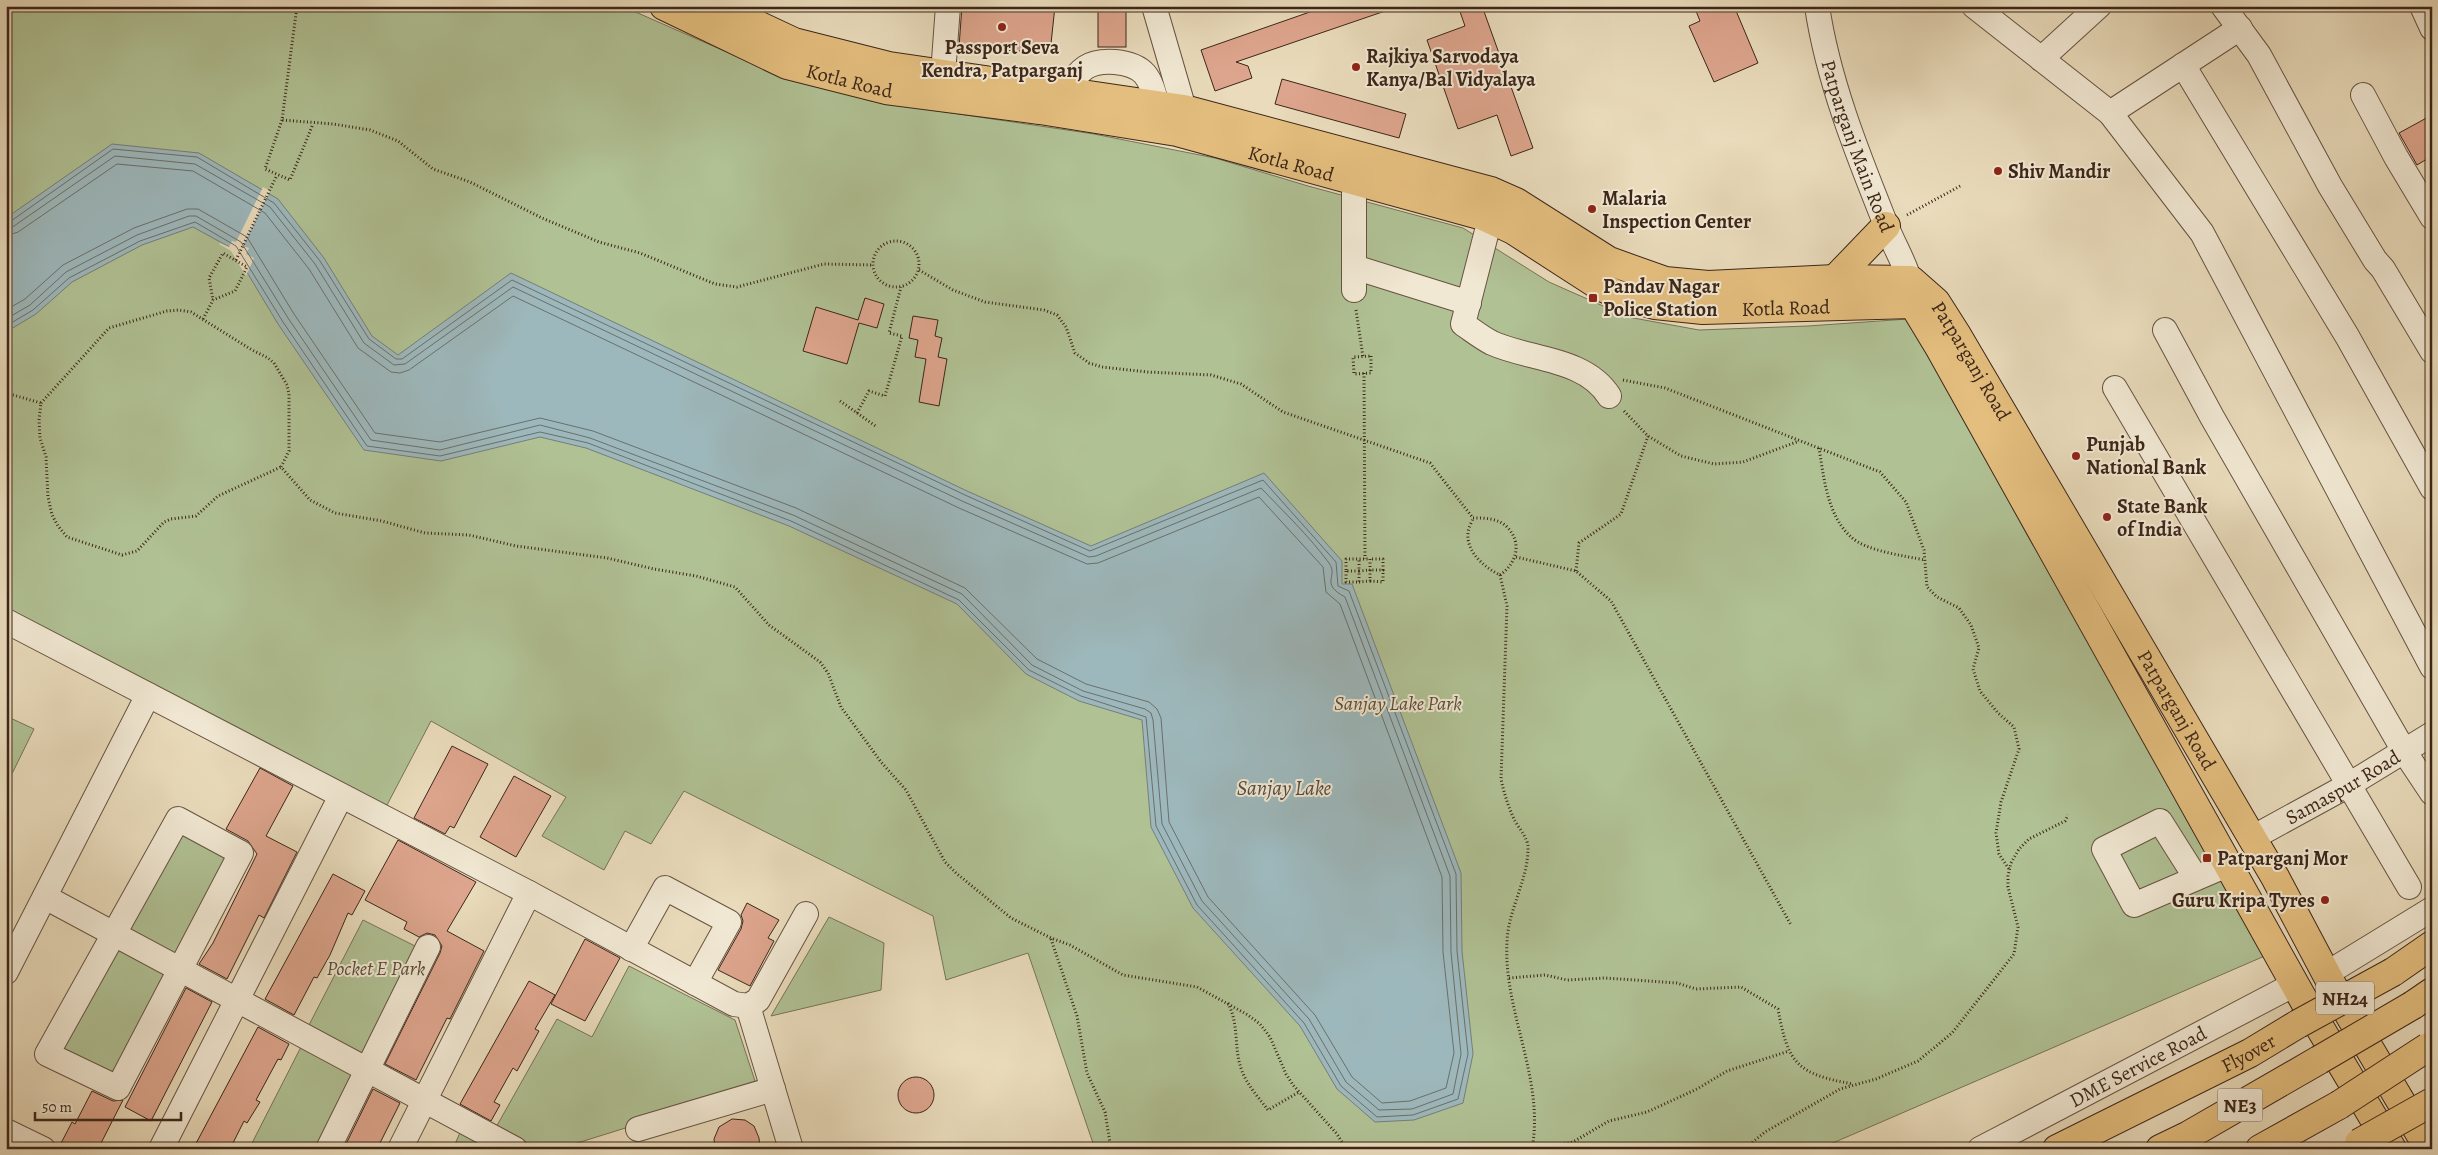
<svg xmlns="http://www.w3.org/2000/svg" width="2438" height="1155" font-family="Alegreya,serif">
<rect width="100%" height="100%" fill="#e9dbbb"/>
<filter id="stains"><feTurbulence type="fractalNoise" baseFrequency=".004" numOctaves="4"/><feColorMatrix values="0 0 0 0 .2 0 0 0 0 .09 0 0 0 0 .02 0 0 0 .5 -.17"/></filter>
<radialGradient id="worn" r=".72"><stop offset=".6" stop-color="#630" stop-opacity="0"/><stop offset="1" stop-color="#630" stop-opacity=".3"/></radialGradient>
<g fill="#b0c194" stroke="#767456">
<polygon points="6,6 622,6 763,68 871,101 1094,134 1215,158 1308,186 1463,228 1549,282 1628,317 1699,330 1808,326 1908,319 2267,955 1819,1149 1095,1149 1028,953 946,980 933,916 684,791 651,844 625,831 604,870 542,836 566,797 431,721 387,805 341,796 6,621"/>
<polygon points="6,716 34,729 6,786"/>
<polygon points="180,824 237,855 179,963 122,933"/>
<polygon points="829,917 884,943 881,990 771,1016"/>
<polygon points="363,920 423,950 366,1057 309,1025"/>
<polygon points="117,942 174,972 115,1081 58,1051"/>
<polygon points="629,966 735,1020 757,1087 558,1149 526,1149 495,1129 557,1019 592,1037"/>
<polygon points="302,1045 359,1074 322,1149 249,1149"/>
<polygon points="464,1123 506,1149 453,1149"/>
</g>
<polygon fill="#9db8bc" stroke="#767e7b" points="112,144 199,153 278,199 324,258 372,336 398,355 511,273 967,491 1091,546 1264,473 1342,561 1342,584 1352,584 1461,873 1462,951 1473,1054 1463,1103 1414,1120 1375,1122 1337,1089 1300,1026 1193,908 1151,827 1142,720 1079,701 1026,674 957,604 789,526 586,448 540,437 441,461 364,450 278,324 233,249 193,227 142,245 72,282 36,314 6,332 6,218"/>
<polygon fill="#e9dbbb" points="263,187 270,191 243,246 249,248 246,254 254,258 246,276 231,251 219,244 220,243 229,247 232,241 236,242"/>
<g fill="none" stroke-linecap="round" stroke-linejoin="round">
<g stroke="#6c6f6a" stroke-width="1">
<polyline points="6,222 11,221 113,149 197,157 274,203 320,261 369,339 396,359 402,359 512,280 965,495 1090,551 1263,480 1336,562 1338,586 1349,591 1456,874 1457,951 1468,1054 1458,1099 1413,1115 1377,1117 1341,1086 1304,1023 1197,905 1156,826 1146,717 1081,696 1029,670 959,600 791,521 588,443 540,432 440,456 367,446 283,322 236,246 195,222 140,241 69,278 33,310 6,326"/>
<path d="M6,228L14,226L115,156L195,164L270,207L315,264L364,343L394,365L405,364L513,287L962,501L1089,557L1096,556L1261,488C1284,512 1309,536 1329,563C1339,577 1319,583 1345,597L1450,876L1451,952L1461,1054L1453,1094L1412,1109L1379,1110L1346,1082L1309,1019L1202,901L1162,824L1153,720L1151,713L1145,709L1083,691L1032,665L962,594L793,515L590,438L540,425L440,450L371,440L288,318L241,242L196,216H189L137,235L66,272L30,305L6,319"/>
<polyline points="6,236 18,232 117,164 193,171 265,213 309,269 358,348 391,372 400,373 409,370 513,296 959,508 1087,564 1098,563 1259,497 1323,567 1326,592 1340,604 1442,877 1443,952 1454,1053 1446,1088 1410,1101 1382,1103 1352,1077 1315,1015 1208,897 1169,822 1161,718 1157,709 1149,702 1086,684 1037,659 965,588 796,508 593,431 540,418 440,442 375,433 294,314 247,237 198,209 187,209 134,228 63,265 25,299 6,310"/>
</g>
</g>
<g fill="#dda58d" stroke="#3c2619">
<polygon points="962,6 1055,6 1050,53 959,47"/>
<rect x="1098" y="6" width="28" height="41"/>
<polygon points="1327,6 1390,6 1391,9 1236,62 1248,66 1252,78 1215,91 1201,50"/>
<polygon points="1458,6 1482,6 1533,148 1511,156 1497,115 1458,129 1427,40 1465,26"/>
<polygon points="1694,6 1734,6 1758,63 1714,82 1689,26 1700,21"/>
<polygon points="1282,79 1406,114 1399,138 1275,104"/>
<polygon points="2432,115 2432,156 2417,165 2399,133"/>
<polygon points="865,298 884,304 877,328 859,323 847,364 803,351 816,307 858,320"/>
<polygon points="913,316 938,320 935,336 942,338 938,357 947,359 939,406 919,402 926,359 915,357 918,340 909,338"/>
<polygon points="452,746 488,764 454,828 450,826 445,834 414,818"/>
<polygon points="260,768 293,786 266,836 297,852 264,918 259,915 227,979 199,964 213,943 257,854 248,841 226,829"/>
<polygon points="514,776 551,796 516,857 480,837"/>
<polygon points="398,840 476,882 447,931 484,951 450,1019 447,1018 416,1080 385,1064 440,953 442,946 435,935 427,933 419,937 404,929 407,922 365,900"/>
<polygon points="333,874 365,891 352,915 348,913 330,955 317,978 314,977 294,1015 265,999"/>
<polygon points="747,903 779,920 768,938 774,941 750,986 718,970 741,929 743,921 741,915"/>
<polygon points="585,939 620,958 585,1021 551,1004"/>
<polygon points="529,981 555,995 535,1029 539,1031 517,1071 513,1068 494,1102 500,1105 491,1121 460,1104"/>
<polygon points="186,988 212,1002 151,1121 125,1107"/>
<polygon points="258,1027 289,1044 281,1060 278,1059 256,1100 260,1102 247,1123 244,1121 230,1149 193,1149"/>
<circle cx="916" cy="1095" r="18"/>
<polygon points="373,1089 400,1103 377,1149 356,1149 346,1144"/>
<polygon points="92,1091 113,1101 123,1100 98,1149 58,1149 72,1122 75,1124"/>
<polygon points="732,1119 745,1120 754,1126 759,1138 760,1149 715,1149 714,1139 719,1127"/>
</g>
<g fill="none" stroke-linecap="round" stroke-linejoin="round">
<g stroke="#675342" stroke-width="26">
<g id="minor">
<polyline points="1154,6 1184,109"/>
<path id="s1" d="M1817,6C1828,81 1858,155 1886,225C1895,249 1910,270 1912,295"/>
<polyline points="1974,6 2110,113 2202,233 2432,667"/>
<polyline points="2223,6 2259,55 2330,186 2375,260 2383,269 2432,351"/>
<polyline points="2422,6 2432,28"/>
<polyline points="2041,59 2099,6"/>
<polyline points="2183,65 2347,336 2432,488"/>
<polyline points="943,74 948,6"/>
<path d="M1065,91C1080,69 1088,60 1115,62C1145,65 1150,77 1157,104"/>
<polyline points="2363,95 2396,157 2432,217"/>
<polyline points="2110,113 2240,28"/>
<polyline points="1354,179 1354,290"/>
<path d="M1490,219L1463,324C1472,330 1482,338 1492,343C1530,360 1585,358 1609,396"/>
<polyline points="1354,267 1469,303"/>
<polyline points="2165,330 2212,417 2404,751 2432,793"/>
<polyline points="2115,388 2409,887"/>
<polyline points="6,621 529,893 734,1004 748,1006 758,1000 806,914"/>
<polygon points="178,819 241,853 118,1088 47,1054"/>
<path id="s2" d="M2252,838L2347,786L2432,734"/>
<polyline points="2196,878 2160,821 2104,849 2134,905 2220,868 2230,866"/>
<polyline points="45,897 515,1149"/>
<polyline points="631,949 665,888 729,922 695,983"/>
<polyline points="6,972 148,695"/>
<polyline points="2326,974 2432,909"/>
<polyline points="748,1006 791,1149"/>
<polyline points="638,1129 773,1089"/>
<polyline points="6,1131 43,1149"/>
<polyline points="161,1149 341,796"/>
<polyline points="328,1149 428,947"/>
<polyline points="400,1149 529,893"/>
<path id="s3" d="M1980,1149L2295,984"/>
</g>
</g>
<g stroke="#3c2619" stroke-width="30">
<g id="major">
<path id="s4" d="M664,6L787,65L886,90L1040,110L1177,132L1483,216L1513,230L1598,285L1616,294L1655,305L1703,310L1913,304L1939,347L2307,1006L2392,1149"/>
<path id="s5" d="M717,6L794,42L889,66L1184,109L1491,191L1516,202L1609,261L1665,281L1708,285L1835,279L1911,280L1936,302L1957,335L2275,877L2337,994L2429,1149"/>
<polyline points="1835,279 1886,226"/>
</g>
</g>
<g stroke="#3c2619" stroke-width="30">
<g id="highway">
<polyline points="2393,972 2432,945"/>
<polyline points="2413,1005 2432,992"/>
<path id="s6" d="M2057,1149L2250,1053L2298,1024"/>
<polyline points="2160,1149 2189,1135 2319,1060"/>
<polyline points="2260,1149 2339,1105"/>
</g>
</g>
<g stroke="#3c2619" stroke-width="3" stroke-dasharray="1 2.5" stroke-linecap="butt">
<polyline points="297,6 282,120 333,124 370,130 398,141 433,169 470,182 542,218 599,242 640,253 715,284 737,287 824,264 873,265"/>
<polyline points="282,120 265,169 290,180 313,124"/>
<polyline points="1907,215 1962,185"/>
<circle cx="896" cy="264" r="23"/>
<polyline points="236,260 277,175"/>
<polyline points="919,270 953,290 985,302 1044,310 1057,315 1066,327 1075,353 1089,363 1102,367 1148,372 1211,375 1241,384 1283,412 1430,463 1473,518"/>
<polyline points="1356,310 1363,357"/>
<polyline points="203,319 213,300 235,291 247,267 223,253 209,278 213,300"/>
<polygon points="1371,356 1371,373 1354,374 1353,357"/>
<polyline points="1364,373 1365,559"/>
<polyline points="1623,380 1665,388 1880,472 1906,502 1924,550 1927,587 1937,597 1959,608 1971,625 1979,648 1973,669 1980,691 1998,713 2014,727 2019,749 2001,802 1996,833 1999,854 2009,869"/>
<polyline points="6,393 41,403 39,420 40,438 46,457 48,497 52,515 58,526 67,537 122,555 137,551 164,522 171,519 196,516 218,496 281,467"/>
<polyline points="840,401 877,427"/>
<polyline points="41,403 109,328 167,311 179,310 191,312 252,350 268,358 274,363 287,385 289,394 289,451 281,467 310,500 335,513 382,521 425,533 469,535 516,546 607,558 654,569 696,576 735,587 769,625 820,662 828,673 841,707 881,762 906,790 945,862 956,873 1011,918 1051,938 1070,945 1123,975 1197,987 1248,1015 1260,1024 1270,1037 1286,1074 1293,1085 1337,1134 1346,1149"/>
<polyline points="1624,411 1648,436 1681,456 1714,464 1743,462 1799,441"/>
<polyline points="857,413 869,391 885,396 902,336 889,333 901,287"/>
<path d="M1819,448C1824,478 1827,515 1851,537C1866,551 1905,556 1925,560"/>
<path d="M1473,518C1485,518 1498,518 1507,527C1523,543 1516,564 1500,575C1485,568 1466,552 1468,533C1468,528 1472,522 1473,518Z"/>
<polyline points="1516,557 1576,571 1611,601 1791,925"/>
<polyline points="1346,571 1346,582 1359,582 1359,571 1370,570 1370,559 1346,559 1346,571 1359,571 1359,559"/>
<polyline points="1576,571 1579,543 1621,514 1648,436"/>
<path d="M1500,575L1507,606L1501,779C1504,793 1508,806 1514,819C1518,827 1527,837 1528,846C1529,879 1508,909 1507,942C1503,1011 1545,1079 1532,1149"/>
<polyline points="1370,581 1383,582 1383,570"/>
<polyline points="1359,582 1370,581 1370,570 1383,570 1383,559 1370,559"/>
<polyline points="1051,939 1077,1016 1087,1073 1105,1112 1111,1149"/>
<path d="M1509,978L1545,975L1567,980L1605,978L1677,983L1696,989L1741,987L1778,1009C1788,1064 1797,1074 1853,1084"/>
<path d="M1228,1003C1240,1027 1233,1048 1242,1071C1247,1085 1259,1098 1268,1110L1299,1092"/>
<polyline points="1544,1149 1573,1142 1609,1121 1647,1112 1697,1089 1727,1071 1789,1051"/>
<polyline points="1744,1149 1765,1132 1840,1089 1876,1079 1918,1061 1952,1033 2014,954 2018,927 2008,887 2008,876 2011,863 2019,849 2029,839 2065,821 2068,815"/>
</g>
<use href="#minor" stroke="#f1e8d3" stroke-width="24"/>
<use href="#major" stroke="#e4be7e" stroke-width="28"/>
<use href="#highway" stroke="#e4be7e" stroke-width="28"/>
<g stroke="#3c2619" stroke-width="30" stroke-linecap="butt">
<g id="highway-bridge">
<polyline points="2298,1024 2393,972"/>
<polyline points="2319,1060 2413,1005"/>
<polyline points="2339,1105 2428,1047"/>
<polyline points="2359,1143 2432,1102"/>
</g>
</g>
<use href="#highway-bridge" stroke="#e4be7e" stroke-width="28"/>
</g>
<g fill="#8f2418" stroke="#f1e8d3" stroke-width="2">
<circle cx="1002" cy="27" r="5"/>
<circle cx="1356" cy="67" r="5"/>
<circle cx="1998" cy="171" r="5"/>
<circle cx="1592" cy="209" r="5"/>
<rect x="1588" y="293" width="10" height="10" rx="2.5"/>
<circle cx="2076" cy="456" r="5"/>
<circle cx="2107" cy="517" r="5"/>
<rect x="2202" y="853" width="10" height="10" rx="2.5"/>
<circle cx="2325" cy="900" r="5"/>
</g>
<g text-anchor="middle" stroke-width="4" stroke-linejoin="round" paint-order="stroke">
<g fill="#f1e8d3" stroke="#726051" stroke-width="1">
<rect x="2316" y="981.5" width="58" height="33" rx="4"/>
<rect x="2217.5" y="1088.5" width="45" height="33" rx="4"/>
</g>
<g font-size="19" font-weight="bold" fill="#3c2619">
<text x="2345" y="1005">NH24</text>
<text x="2240" y="1112">NE3</text>
</g>
<g font-size="20" font-weight="bold" fill="#3c2619" stroke="#f1e8d3" text-anchor="start">
<text x="1002" y="54" text-anchor="middle">Passport Seva<tspan x="1002" dy="23">Kendra, Patparganj</tspan></text>
<text x="1366" y="63">Rajkiya Sarvodaya<tspan x="1366" dy="23">Kanya/Bal Vidyalaya</tspan></text>
<text x="2008" y="178">Shiv Mandir</text>
<text x="1602" y="205">Malaria<tspan x="1602" dy="23">Inspection Center</tspan></text>
<text x="1603" y="293">Pandav Nagar<tspan x="1603" dy="23">Police Station</tspan></text>
<text x="2086" y="451">Punjab<tspan x="2086" dy="23">National Bank</tspan></text>
<text x="2117" y="513">State Bank<tspan x="2117" dy="23">of India</tspan></text>
<text x="2217" y="865">Patparganj Mor</text>
<text x="2315" y="907" text-anchor="end">Guru Kripa Tyres</text>
</g>
<g font-size="20" fill="#3c2619" stroke="#f1e8d3">
<text dy="7" stroke="none"><textPath href="#s4" startOffset="201">Kotla Road</textPath></text>
<text dy="7" stroke="none"><textPath href="#s1" startOffset="146">Patparganj Main Road</textPath></text>
<text dy="7" stroke="none"><textPath href="#s4" startOffset="651">Kotla Road</textPath></text>
<text dy="7" stroke="none"><textPath href="#s4" startOffset="1176">Kotla Road</textPath></text>
<text dy="7" stroke="none"><textPath href="#s5" startOffset="1344">Patparganj Road</textPath></text>
<text dy="7" stroke="none"><textPath href="#s5" startOffset="1749">Patparganj Road</textPath></text>
<text dy="7" stroke="none"><textPath href="#s2" startOffset="104">Samaspur Road</textPath></text>
<text dy="7" stroke="none"><textPath href="#s6" startOffset="214">Flyover</textPath></text>
<text dy="7" stroke="none"><textPath href="#s3" startOffset="178">DME Service Road</textPath></text>
</g>
<g font-size="20" font-style="italic" fill="#594d38" stroke="#f1e8d3">
<text x="1398" y="710">Sanjay Lake Park</text>
<text x="376" y="975">Pocket E Park</text>
</g>
<g font-size="21" font-style="italic" fill="#544a42" stroke="#f1e8d3">
<text x="1284" y="795">Sanjay Lake</text>
</g>
</g>
<rect width="2438" height="1155" fill="none" stroke="#e9dbbb" stroke-width="25"/>
<rect x="8" y="8" width="2423" height="1140" fill="none" stroke="#3c2619" stroke-width="2.5"/>
<rect x="12" y="12" width="2413" height="1130" fill="none" stroke="#3c2619"/>
<path d="M35 1112v8h146v-8" fill="none" stroke="#3c2619" stroke-width="2.5"/>
<text x="42" y="1112" font-size="15" fill="#3c2619" stroke="#f1e8d3" stroke-width="4" paint-order="stroke">50 m</text>
<rect width="100%" height="100%" filter="url(#stains)"/>
<rect width="100%" height="100%" fill="url(#worn)"/>
</svg>
